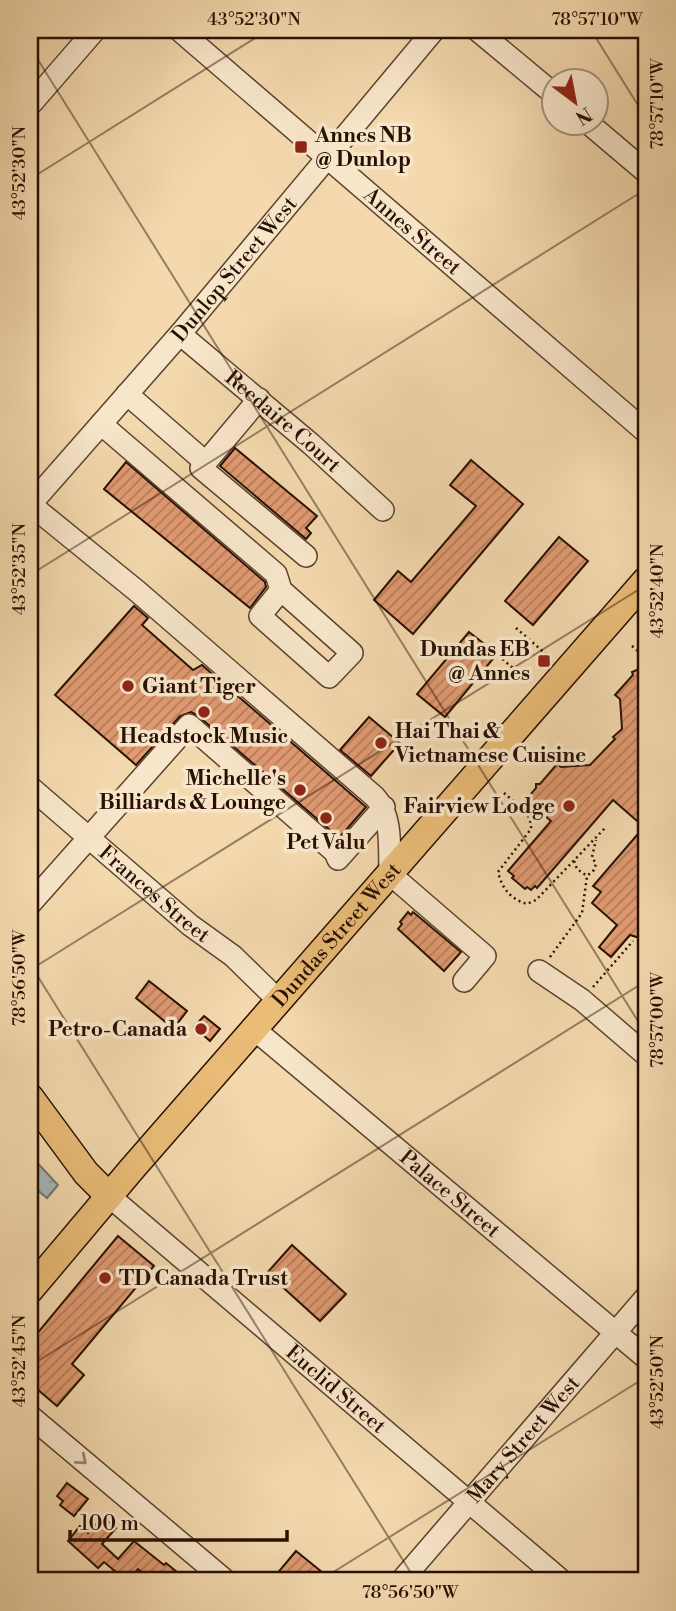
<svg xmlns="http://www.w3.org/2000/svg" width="676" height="1611" font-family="'Libre Bodoni',serif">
<defs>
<pattern id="water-ripples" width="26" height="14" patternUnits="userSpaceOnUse" patternTransform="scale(1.75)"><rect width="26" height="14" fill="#a3b7b8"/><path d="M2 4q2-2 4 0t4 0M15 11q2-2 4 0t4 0" fill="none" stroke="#8c9c9d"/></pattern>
<pattern id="building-hatch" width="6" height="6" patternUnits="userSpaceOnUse" patternTransform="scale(1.75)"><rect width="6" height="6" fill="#e19a71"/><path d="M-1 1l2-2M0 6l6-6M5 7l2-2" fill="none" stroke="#b67c5b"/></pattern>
</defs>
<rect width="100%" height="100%" fill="#f4d9ae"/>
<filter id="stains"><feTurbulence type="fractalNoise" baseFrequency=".00286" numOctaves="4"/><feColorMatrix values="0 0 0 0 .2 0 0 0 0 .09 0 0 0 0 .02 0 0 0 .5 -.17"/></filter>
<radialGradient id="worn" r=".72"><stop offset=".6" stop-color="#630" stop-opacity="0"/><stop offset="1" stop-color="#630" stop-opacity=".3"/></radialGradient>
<polygon fill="url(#water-ripples)" stroke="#727470" stroke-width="2" points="30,1155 58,1185 47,1198 30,1184"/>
<g fill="url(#building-hatch)" stroke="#281004" stroke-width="2">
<polygon points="235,448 317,516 306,528 311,533 306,539 220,466"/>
<polygon points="471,460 523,504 413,634 374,600 398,571 411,582 476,506 450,485"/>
<polygon points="126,462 265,582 266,587 250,608 104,489"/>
<polygon points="559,537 588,561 533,625 505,601"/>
<polygon points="134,606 148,618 142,625 193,670 202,665 366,807 339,838 197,715 191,712 180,716 136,765 55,695"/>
<polygon points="469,632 497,654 445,717 417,694"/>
<polygon points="646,659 646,940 630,935 611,957 599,947 617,925 592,903 601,892 593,886 644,827 613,800 537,888 535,886 531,890 527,887 525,889 512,878 514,876 508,871 551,821 526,800 536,788 536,784 540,784 557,764 561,767 590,765 615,739 613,737 622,729 620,699 615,695 633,675 632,672 637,670"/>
<polygon points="369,717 400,743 371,776 340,750"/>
<polygon points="408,912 411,915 413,912 461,952 444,971 398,929 402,924 400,922"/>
<polygon points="149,981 187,1011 177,1024 172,1019 168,1024 136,998"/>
<polygon points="204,1016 220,1029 210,1041 194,1027"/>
<polygon points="118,1236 154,1266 72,1364 84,1375 57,1406 30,1383 30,1342"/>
<polygon points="292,1245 346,1294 320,1321 267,1273"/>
<polygon points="67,1483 88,1499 74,1516 60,1505 63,1501 57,1496"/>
<polygon points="103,1517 116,1528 102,1544 118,1559 134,1541 164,1565 166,1563 188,1581 153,1581 138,1569 127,1581 104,1562 98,1568 68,1541 80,1526 88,1533"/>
<polygon points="296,1551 333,1581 281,1581 275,1576"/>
</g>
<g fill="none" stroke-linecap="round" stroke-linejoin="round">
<g stroke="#5b422e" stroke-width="24">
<g id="minor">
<path id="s1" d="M179,30L646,432"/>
<polyline points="477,30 554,94"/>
<polyline points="30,105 95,30"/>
<polyline points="587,122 646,172"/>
<path id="s2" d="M180,334L311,444L383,510"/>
<polyline points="127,394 205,462"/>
<polyline points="259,399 201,468 306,556"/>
<polyline points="101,424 276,574 281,590 260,616 329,677 352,653 281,590"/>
<path id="s3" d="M30,505L180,334L434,30"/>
<path d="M31,505L137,591L375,797C393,817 389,848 390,874L485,956L464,981"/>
<path id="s4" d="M30,787L190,925L233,956L279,1001"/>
<polyline points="30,904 189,725 335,852 338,859 384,807"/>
<polyline points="539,971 582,1000 646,1055"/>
<path id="s5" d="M254,1029L646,1358"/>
<path id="s6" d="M109,1196L562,1581"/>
<polyline points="30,1416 226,1581"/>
<path id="s7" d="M401,1581L646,1297"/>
</g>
</g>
<g stroke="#281004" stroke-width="29">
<g id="major">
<polyline points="30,1097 86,1173 109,1196"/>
<path id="s8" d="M30,1290L131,1170L646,580"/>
</g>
</g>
<g stroke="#281004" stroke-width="2.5" stroke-dasharray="2 3.5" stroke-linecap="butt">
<polyline points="516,628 547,655"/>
<polyline points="632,646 646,658"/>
<polyline points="494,652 526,679"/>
<path d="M504,793C515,803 532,812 531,829L498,872C502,888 510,899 527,904L536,900L606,827"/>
<polyline points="574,861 577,869 587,876"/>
<polyline points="550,957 582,913 587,876 594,870 596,864 592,857 596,840"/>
<polyline points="593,987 633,941"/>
</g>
<use href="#minor" stroke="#f8e6ca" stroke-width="21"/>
<use href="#major" stroke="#eabc77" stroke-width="26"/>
</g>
<defs><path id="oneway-chevron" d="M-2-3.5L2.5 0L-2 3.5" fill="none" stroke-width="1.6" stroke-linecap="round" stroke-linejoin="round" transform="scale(1.75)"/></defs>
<use stroke="#9a8671" href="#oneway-chevron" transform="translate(82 1460) rotate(40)"/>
<path fill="none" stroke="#281004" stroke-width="2" stroke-opacity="0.45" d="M591,30L646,118M30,47L646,1034M30,179L268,30M30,575L646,189M30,964L416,1581M30,970L646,585M30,1366L646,981M319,1581L646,1377"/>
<g fill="#8f2418" stroke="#f8e6ca" stroke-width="2.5">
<rect x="294" y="140" width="14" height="14" rx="3.5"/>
<rect x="537" y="654" width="14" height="14" rx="3.5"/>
<circle cx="128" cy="686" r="7"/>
<circle cx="204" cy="712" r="7"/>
<circle cx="381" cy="743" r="7"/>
<circle cx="300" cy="790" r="7"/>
<circle cx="569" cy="806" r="7"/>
<circle cx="326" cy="818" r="7"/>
<circle cx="201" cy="1029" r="7"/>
<circle cx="105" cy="1278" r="7"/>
</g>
<g text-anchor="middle" stroke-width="7" stroke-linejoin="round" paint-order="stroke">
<g font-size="21" font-weight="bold" fill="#281004" stroke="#f8e6ca" text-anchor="start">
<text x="315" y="142">Annes NB<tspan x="315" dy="24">@ Dunlop</tspan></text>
<text x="530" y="656" text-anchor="end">Dundas EB<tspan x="530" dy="24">@ Annes</tspan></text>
<text x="142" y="693">Giant Tiger</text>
<text x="395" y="738">Hai Thai &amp;<tspan x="395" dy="24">Vietnamese Cuisine</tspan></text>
<text x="204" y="743" text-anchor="middle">Headstock Music</text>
<text x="286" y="785" text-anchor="end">Michelle's<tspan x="286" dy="24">Billiards &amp; Lounge</tspan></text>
<text x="555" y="813" text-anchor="end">Fairview Lodge</text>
<text x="326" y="849" text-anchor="middle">Pet Valu</text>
<text x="187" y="1036" text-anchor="end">Petro-Canada</text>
<text x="119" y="1285">TD Canada Trust</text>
</g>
<g font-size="21" fill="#281004" stroke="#f8e6ca">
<text dy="7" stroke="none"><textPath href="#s1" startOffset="308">Annes Street</textPath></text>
<text dy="7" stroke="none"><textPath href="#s3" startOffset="312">Dunlop Street West</textPath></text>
<text dy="7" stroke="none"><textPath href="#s2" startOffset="135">Reedaire Court</textPath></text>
<text dy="7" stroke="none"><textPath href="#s4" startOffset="164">Frances Street</textPath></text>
<text dy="7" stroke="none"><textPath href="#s8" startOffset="469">Dundas Street West</textPath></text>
<text dy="7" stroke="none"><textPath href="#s5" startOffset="256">Palace Street</textPath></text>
<text dy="7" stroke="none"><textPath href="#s6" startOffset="298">Euclid Street</textPath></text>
<text dy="7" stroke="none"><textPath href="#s7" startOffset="187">Mary Street West</textPath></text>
</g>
</g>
<rect width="676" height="1611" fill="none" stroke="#f4d9ae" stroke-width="77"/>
<g transform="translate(575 102) rotate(148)"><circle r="33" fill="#f8e6ca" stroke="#a5907b" stroke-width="2"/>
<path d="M0-5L12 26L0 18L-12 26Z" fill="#8f2418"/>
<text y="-10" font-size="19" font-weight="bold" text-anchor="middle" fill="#281004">N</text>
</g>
<path d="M70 1530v10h217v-10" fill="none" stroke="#281004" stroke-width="3.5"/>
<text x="80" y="1530" font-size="21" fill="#281004" stroke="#f8e6ca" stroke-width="5" paint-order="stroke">100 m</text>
<rect x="38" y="38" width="600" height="1534" fill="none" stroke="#281004" stroke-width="2.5"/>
<g font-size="18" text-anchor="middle" fill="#281004">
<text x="254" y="25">43°52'30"N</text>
<text x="597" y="25">78°57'10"W</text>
<text transform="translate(657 104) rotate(-90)" y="6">78°57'10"W</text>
<text transform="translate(19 173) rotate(-90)" y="6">43°52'30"N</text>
<text transform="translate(19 569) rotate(-90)" y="6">43°52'35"N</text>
<text transform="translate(657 591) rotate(-90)" y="6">43°52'40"N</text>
<text transform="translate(19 978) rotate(-90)" y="6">78°56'50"W</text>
<text transform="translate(657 1020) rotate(-90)" y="6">78°57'00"W</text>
<text transform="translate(19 1361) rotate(-90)" y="6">43°52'45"N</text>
<text transform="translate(657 1382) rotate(-90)" y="6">43°52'50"N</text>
<text x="410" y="1598">78°56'50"W</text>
</g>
<rect width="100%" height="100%" filter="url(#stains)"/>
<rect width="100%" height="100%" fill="url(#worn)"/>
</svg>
